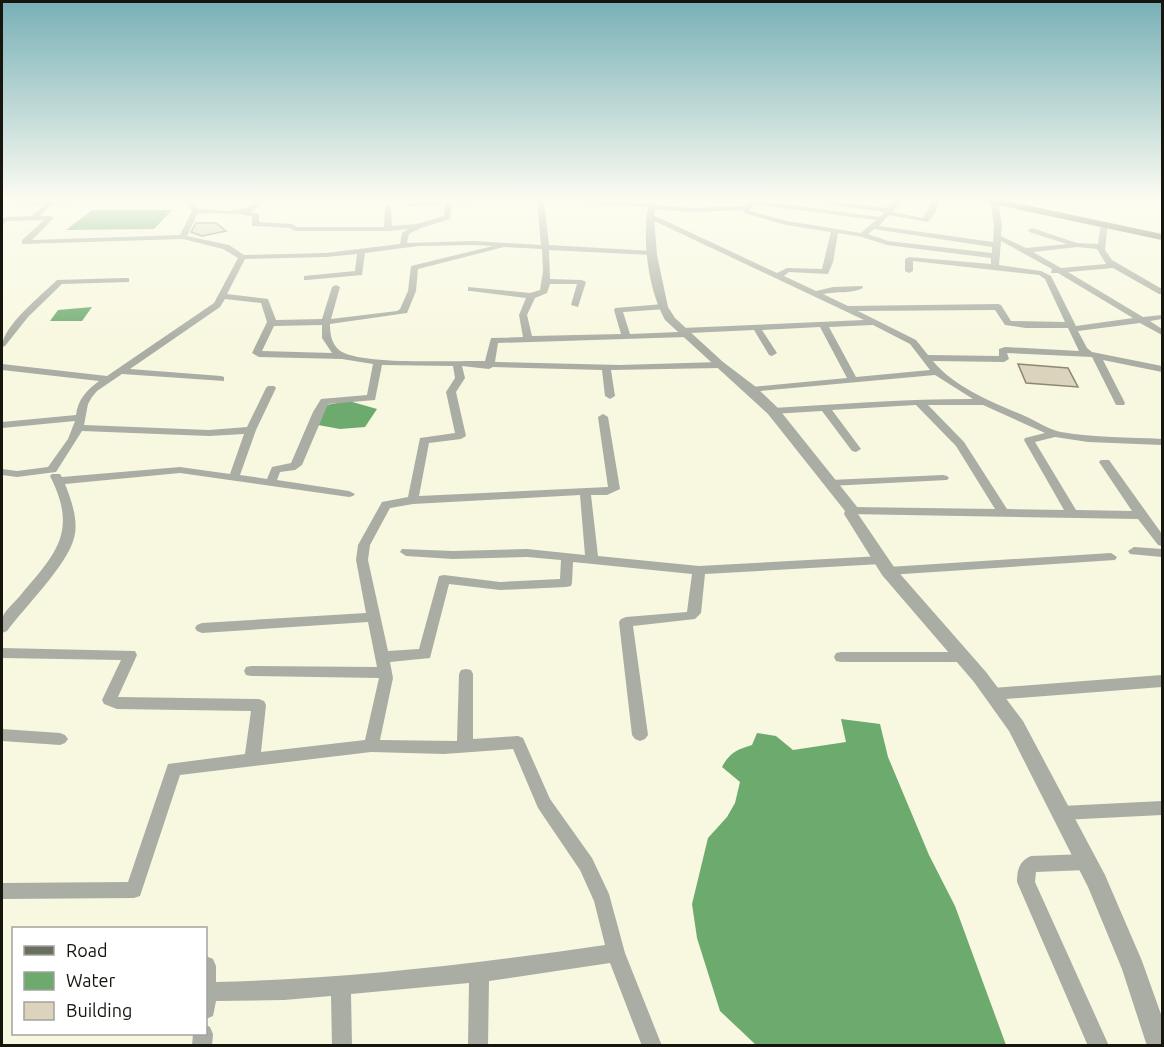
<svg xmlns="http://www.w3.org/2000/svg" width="1164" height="1047" font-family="Ubuntu,sans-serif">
<rect width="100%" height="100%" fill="#f8f8e0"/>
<g fill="#6daa6e">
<polygon points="92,210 172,210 154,229 66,230"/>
<polygon points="92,307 82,321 50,321 58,310"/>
<polygon points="349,401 377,409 365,427 340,429 318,425 326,405"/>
<path d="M841,719L880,724L888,757L929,855L955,906L1006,1045H756L720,1011L697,938L692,904L708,838L727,817L735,803L740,782L722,767C729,753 738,749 752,745L757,733L776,736L793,750L846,742Z"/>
</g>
<g fill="#dcd3bd" stroke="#8e8671" stroke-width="1.5">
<polygon points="196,223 216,223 226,231 202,236 191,232"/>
<polygon points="1018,364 1068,368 1078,387 1026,383"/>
</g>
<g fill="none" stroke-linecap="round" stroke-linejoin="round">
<g fill="#a9ada3" fill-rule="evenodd">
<path d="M2,198L52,201L100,198L97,200L51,205L40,216H50L54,218L32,240L180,235L192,211L189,205L176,198C186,198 193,200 198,209C219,209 243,217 259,198H265L259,207L250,212L259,214V222L292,224L297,227H384L385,207L388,205L391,207L392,226L416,224L444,216L445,204L410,206L408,205V203L564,198L651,203L654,205L692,208L746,206L751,200L880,217L885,212L798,200L795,198H813L888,208L897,198H904L892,212L923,218L935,198H941L935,213L928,222L889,215L879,226L993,242L994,225L991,205L982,198H990L998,204L1002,225L1001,236L1026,248L1067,244L1029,232L1028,230L1032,228L1077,243L1098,244L1101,224L1108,222L1105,250L1112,260L1162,289V294H1159L1113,268L1068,272L1143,317L1162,315V319L1150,321L1162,329V335L1140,323L1078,331L1087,348L1092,352L1162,366V372L1103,360L1125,403L1124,405H1116L1092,357L1007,353L1009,359L1004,362L933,361C956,389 995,403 1027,417C1038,422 1050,430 1061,432C1095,438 1129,437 1162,439V445L1088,442L1055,437L1035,442L1076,510L1132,511L1099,462L1101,460H1109L1162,534V546L1158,545L1138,519L849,514L847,511L853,507L995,509L956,446L916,405L832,410L861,449L856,452L852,451L822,411L773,414L768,411L773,408C839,404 906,399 973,399L935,375L749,392L747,390L752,387L847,378L820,327L762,330L777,353L772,356L769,355L754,330L690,333L686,337L498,343L495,362L620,365L719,362L724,365L719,368L611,370L615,396L610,399L605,396L602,370L493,367L489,369L462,366L465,378L456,392L466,436L461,439L429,443L419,496L608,487L598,417L603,414L608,417L620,489L607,495H591L598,556L699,566L881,556L887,560L881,564L705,574L701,613L695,619L633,626L648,735L645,739L640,741L635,739L632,735L619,622L621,619L626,617L687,612L692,574L573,562L572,583L571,586L566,587L500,590L449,584L430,658L390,662L393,678L380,740L457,741L459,674L461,670L466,669L471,670L473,674V739L518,736L523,738L550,799L592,858L609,894L625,953L662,1046H642L610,963L489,981L488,1046H468L469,983L351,994L352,1046H332L331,996L284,1000L216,1001L213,1016L206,1019V956L213,959L216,966V982C346,979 475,964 605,945L594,901L580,870L538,808L513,749L444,754L371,752L180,775L140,896L134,898L2,899V883L128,882L168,764L245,754L251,711L117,709L104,704L102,700L121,660L2,658V648L135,651L137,655L118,697L259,699L264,701L266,705L261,752L365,740L379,678L251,676L246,675L244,671L246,667L251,666L377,667L368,622L202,633L197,631L195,628L197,625L202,623L366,613L356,560L358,545L382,502L408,497L420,438L455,433L446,392L455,378L453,366L382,365L375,400L328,404L302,465L295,470L280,472L277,480L349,491L355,494L353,496L349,497L180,473L65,484C71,499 79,521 74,538C68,564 24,608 7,631L2,633C2,629 0,622 2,619C4,611 14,603 19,597C55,554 79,533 50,476L52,474H60L62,477L180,467L230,474L244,434L209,436L82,431L56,472L17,477L2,475V469L17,471L48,467L68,439L75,421L2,428V422L76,415C78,399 87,390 99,381L2,370V364L107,376L214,303L238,258L223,249L183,239L22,244V240L44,220L7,221L2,225V219L5,217L32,216L44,205L2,202ZM537,201L541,245L474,241L407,243L409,234L421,228L450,219L452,204ZM544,201L649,207L652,209L692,212L743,210L744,213L786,225L831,232L822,269L787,268L777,273L653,215L646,217L864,320L682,328L678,332L630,334L623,312L666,309V305L663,304L615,308L614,310L621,334L532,336L527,315L535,298L547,293L550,284H577L571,305L578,307L586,282L582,280L550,279L549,250L652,255L656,253L652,251L549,245ZM753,204L876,220L861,233L787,221L750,211ZM198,213L242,214L252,217V226L290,228L295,231H388L408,229L402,233L400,244L326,253L244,255L229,245L187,236ZM874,229L992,247V253L888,241L868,234ZM838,233L862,237L887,245L991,258V264L909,257L905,259V271L909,273L913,271V261L1039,275L1045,279L1065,322L1011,321L1001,305L998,304L848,306L823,294C835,291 853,294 863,288L862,286L833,287L816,291L784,276L789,272L828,274L833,262ZM1001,241L1052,269L1051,273H1058L1133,318L1076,326L1051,276L1041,271L999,265ZM474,245L493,246L411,266L408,291L400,309L397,311L331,319L340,287L336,285L332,287L322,319L276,320L268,299L227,294L245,259L326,257L357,254L355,271L304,276V280H307L362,275L365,253L418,246ZM504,247L542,249L543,271L540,290L530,293L468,287V291H471L526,298L519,315L523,337L491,338L485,361C455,360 359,366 339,350C331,343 330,333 330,324L407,313L416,291L418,269ZM1077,247L1097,249L1106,264L1061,268L1033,252ZM225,299L261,303L267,322L252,353L259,357L342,359L373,364L367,395L321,399L313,412L291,463L272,467L267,479L240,475L256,430L276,388L274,386H268L266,388L247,427L209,430L84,425L88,404L92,397L97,391L122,374L224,381V377L221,376L130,369L220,307ZM995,310L1005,325L1026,328H1068L1079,351L1005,347L999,349V356L928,355L916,340L858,311ZM322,325V338L332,353L262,351L274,326ZM873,325L910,344L930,370L856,377L829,327ZM928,405H983L1045,433L1025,438L1024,440L1064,510L1007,509L964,442ZM580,495L585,555L527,549L453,551L402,549L400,552L406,556L453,559L527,557L561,560L560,579L500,582L444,575L439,576L419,649L388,651L368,560L370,545L390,508L413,504Z"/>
<path d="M126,278H129V282L62,284L28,317L5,346L2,347C2,326 42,295 57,280Z"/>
<polygon points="943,475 947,476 949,478 947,480 830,486 824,483 830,480"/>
<polygon points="1134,547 1162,549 1162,557 1130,554 1128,551"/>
<polygon points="1111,553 1117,557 1115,560 888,575 882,571 888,567"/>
<polygon points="841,652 962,652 967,653 969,657 967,661 962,662 841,662 836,661 834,657 836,653"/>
<polygon points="1162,675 1162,687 993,700 988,698 986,694 988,690 993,688"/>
<polygon points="2,729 60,733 65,735 68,739 65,743 60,745 2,741"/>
<polygon points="1162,801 1162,815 1062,820 1056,818 1054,813 1056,808 1062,806"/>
<path d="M1087,854L1093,856L1096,862L1093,868L1087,870L1036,872L1035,882L1109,1046H1088L1017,882C1017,870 1019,861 1031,856Z"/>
<polygon points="206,1025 210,1027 213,1034 212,1046 192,1046 193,1034 206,1034"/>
</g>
<path fill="#a9ada3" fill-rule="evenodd" d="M650,198H658L654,217L657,255L668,307L675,318L723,362L756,387L778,408L858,508L860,511L858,514L894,567L986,672L1023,721L1105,875L1142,961L1162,1017V1046H1147L1122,969L1088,887L1009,731L974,682L882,575L844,514L845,511L768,414L665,320C647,287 641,234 650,198Z"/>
<polygon fill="#69705f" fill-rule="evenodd" points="974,198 993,198 1162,234 1162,240 979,201"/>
</g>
<linearGradient id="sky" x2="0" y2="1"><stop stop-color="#77b0b7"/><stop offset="0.58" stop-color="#fcfcf1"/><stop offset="1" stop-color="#fcfcf1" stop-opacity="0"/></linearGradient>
<rect width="1164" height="344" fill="url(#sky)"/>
<rect width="1164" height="1047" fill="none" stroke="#16160e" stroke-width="6"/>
<rect x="12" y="927" width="195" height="108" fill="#ffffff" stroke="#a2a29f" stroke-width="1.5"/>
<rect x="24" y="946" width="30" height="9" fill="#69705f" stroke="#a2a29f" stroke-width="1.5"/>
<text x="66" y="957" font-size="18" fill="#16160e">Road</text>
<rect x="24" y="972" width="30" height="18" fill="#6daa6e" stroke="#a2a29f" stroke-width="1.5"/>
<text x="66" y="987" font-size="18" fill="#16160e">Water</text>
<rect x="24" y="1002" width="30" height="18" fill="#dcd3bd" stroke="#a2a29f" stroke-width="1.5"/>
<text x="66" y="1017" font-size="18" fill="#16160e">Building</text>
</svg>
